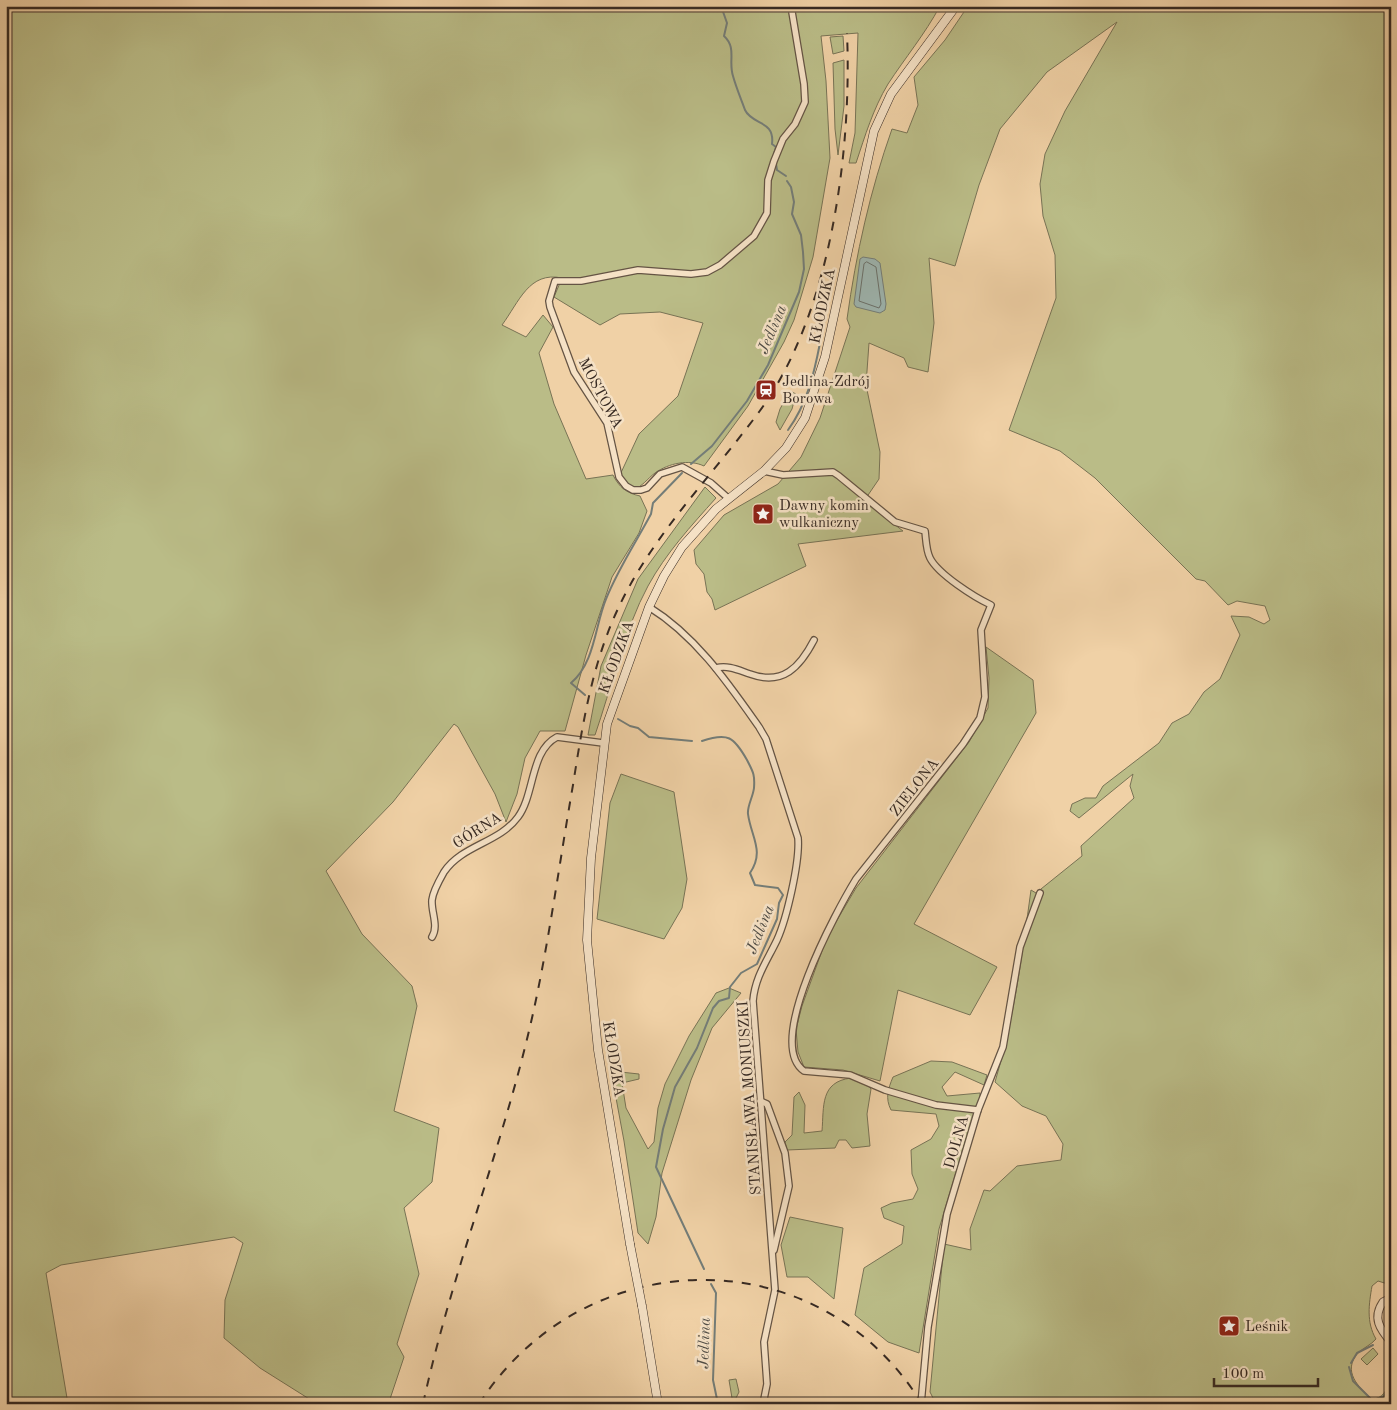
<svg xmlns="http://www.w3.org/2000/svg" width="1397" height="1410" font-family="'Old Standard TT',serif">
<rect width="100%" height="100%" fill="#f0d1a6"/>
<filter id="stains"><feTurbulence type="fractalNoise" baseFrequency=".004" numOctaves="4"/><feColorMatrix values="0 0 0 0 .2 0 0 0 0 .09 0 0 0 0 .02 0 0 0 .5 -.17"/></filter>
<radialGradient id="worn" r=".72"><stop offset=".6" stop-color="#630" stop-opacity="0"/><stop offset="1" stop-color="#630" stop-opacity=".3"/></radialGradient>
<g fill="#babc87" stroke="#787355">
<path d="M6,6H940C925,34 905,58 888,84C873,109 865,136 856,163H849L855,133L858,33L821,36L826,81L830,158L813,257L794,320L784,342L748,406L704,466C689,459 669,463 655,473C647,479 643,486 633,490L619,477L639,434L678,396L703,323L660,312L620,314L600,325L554,297L562,278C529,271 519,302 502,325L526,337L543,315L553,327L539,353L554,404L586,479L613,475C619,487 626,493 640,496L647,511L639,533L612,577L586,655L565,731H540L525,758L517,794L506,822L495,794L458,727L454,724L393,802L326,871L362,934L412,986L417,1006L394,1111L439,1128L432,1182L404,1208L419,1274L397,1344L404,1357L390,1399L385,1404L314,1402L260,1368L224,1338L225,1300L243,1243L234,1237L61,1265L46,1273L68,1404H6Z"/>
<path d="M968,6H1391V1285L1378,1281L1372,1286C1369,1304 1366,1322 1376,1339C1371,1345 1363,1348 1358,1353C1342,1371 1358,1387 1372,1399C1383,1399 1386,1390 1391,1381V1404H936L930,1392L944,1244L971,1250L970,1229L984,1190L990,1191L1017,1166L1061,1160L1063,1144L1046,1116L1022,1106L995,1082C1014,1020 1022,955 1031,890L1036,893L1082,856L1081,846L1134,798L1130,786L1133,774L1079,818L1070,811L1072,804L1085,798H1096L1103,786L1159,743L1172,723L1189,714L1204,692L1220,679L1240,635L1231,616L1249,617L1264,624L1270,620L1265,606L1237,601L1228,605L1205,581L1196,579L1095,478L1060,451L1009,430L1056,298L1055,255L1043,216L1040,184L1045,154L1065,111L1117,22L1047,72L1000,129L979,185L955,266L929,258L934,323L928,372L908,367L904,358L869,343L866,385L880,452L879,479L864,501L903,531L798,544L806,566L715,610L712,599L707,592L704,574L696,564L694,550L724,515L778,484L801,457L820,418L850,327L847,319C856,254 870,191 892,129L907,133L918,105L914,77L945,40Z"/>
<polygon points="843,36 844,51 833,54 830,37"/>
<polygon points="844,60 844,106 838,155 835,129 833,63"/>
<polygon points="790,391 796,394 792,409 780,430 776,422 780,409"/>
<path d="M705,487L716,498C691,526 666,553 648,586C625,628 611,689 595,735H588L601,666L638,579Z"/>
<polygon points="986,647 1033,680 1036,713 914,924 997,967 970,1015 898,990 880,1081 843,1070 804,1067 798,1052 796,1029 802,1006 827,937 856,888 969,742 988,708 989,678"/>
<polygon points="621,774 674,792 687,879 682,908 664,939 597,919 610,803"/>
<polygon points="729,988 741,993 712,1028 691,1080 662,1173 656,1217 648,1244 638,1233 624,1141 611,1071 639,1074 639,1079 622,1083 626,1108 648,1149 654,1142 658,1108 665,1084 689,1036 716,993"/>
<path d="M931,1061L952,1062L987,1075L984,1085L955,1072L942,1087L947,1096L980,1093V1102L966,1139L939,1229L919,1353L888,1342L855,1315L864,1268L902,1244L904,1226L884,1218L881,1208L892,1203L913,1199L918,1189L912,1174L911,1150L931,1139L939,1126L936,1114L891,1110C885,1098 888,1089 893,1077Z"/>
<path d="M851,1078L864,1081L871,1089L867,1114L870,1146L852,1148L846,1140H839L835,1148L787,1150L785,1142L792,1135L794,1097L799,1092L805,1105L804,1133L822,1131C824,1106 820,1082 851,1078Z"/>
<polygon points="790,1217 843,1228 834,1299 808,1277 787,1277 781,1245"/>
<polygon points="1373,1348 1378,1354 1367,1365 1361,1359"/>
<polygon points="736,1379 739,1392 733,1404 729,1380"/>
</g>
<polygon fill="#9db5b0" stroke="#747d78" points="863,257 875,259 880,263 886,304 885,310 880,313 856,307 854,304 860,259"/>
<g fill="none" stroke-linecap="round" stroke-linejoin="round">
<polygon stroke="#6a706a" stroke-width="1" points="867,262 876,267 881,304 879,308 859,301 864,264"/>
<g stroke="#747d78" stroke-width="2">
<path d="M721,6L727,23L724,36C737,48 728,61 733,76C736,87 741,99 745,110C752,125 775,120 772,144L776,147L774,154"/>
<polyline points="776,164 777,170 786,176"/>
<path d="M788,430C807,404 814,374 820,343"/>
<polyline points="691,464 712,446 747,401 768,365 799,292 804,269 803,252 801,235 792,214 794,202 791,187 787,181"/>
<path d="M585,695L571,683C595,663 595,625 606,599C618,569 636,542 651,514L653,503L682,473"/>
<polyline points="618,719 630,726 638,728 649,737 692,741"/>
<path d="M702,741C728,732 734,737 747,760C753,772 755,774 754,788C753,797 747,806 748,814C751,837 765,851 750,873L755,885L778,888L783,895L779,903L777,919L757,964L741,973L730,987L729,998L719,1001L713,1008L697,1048L675,1087L663,1129L656,1167L704,1269"/>
<polyline points="711,1284 716,1293 713,1380 718,1404"/>
<polyline points="1351,1363 1357,1353 1373,1345"/>
<polyline points="1349,1367 1353,1381 1373,1401 1384,1396 1391,1385"/>
<polyline points="289,1404 292,1401 303,1400 309,1404"/>
</g>
<g stroke="#655444" stroke-width="8">
<g id="minor">
<path d="M764,471L783,475L833,472L839,476L895,522L925,531C926,539 926,550 930,558C938,574 974,597 991,605L981,630L985,697L980,718L963,744L856,879C837,910 764,1043 804,1071L850,1075L885,1090L936,1105L978,1110"/>
<polyline points="728,498 711,483 682,467 660,474 647,488 641,490 633,490 626,486 619,477 607,423 574,372 550,307 549,301 555,281 581,281 638,270 691,274 707,272 720,265 754,236 767,213 768,180 774,161 783,139 795,124 805,102 804,84 791,6"/>
<path d="M649,607C696,636 728,683 759,727L766,739L798,838C800,861 787,918 777,940C767,961 755,977 753,1001L775,1290L764,1342L767,1384L763,1404"/>
<path d="M716,668C728,665 738,670 750,674C783,686 800,667 814,640"/>
<path d="M432,937C439,926 431,912 432,900C433,891 440,879 444,872C462,845 499,843 518,817C535,794 530,751 557,737L603,743"/>
<polyline points="760,1101 767,1104 785,1153 789,1186 774,1250"/>
<polyline points="921,1404 928,1327 947,1214 978,1110 1003,1047 1020,947 1040,893"/>
</g>
</g>
<g stroke="#655444" stroke-width="9">
<path id="tertiary" d="M1391,1298L1383,1302C1372,1318 1380,1329 1391,1342"/>
</g>
<g stroke="#372a23" stroke-width="9">
<g id="secondary">
<polyline points="630,1244 598,1050 587,940 591,858 607,724 649,607 664,576 682,547 716,509 764,471 786,448 805,418 825,357 874,131 891,94 956,6"/>
<polyline points="642,1306 658,1404"/>
</g>
</g>
<use href="#minor" stroke="#f5e1c5" stroke-width="5.5"/>
<use href="#tertiary" stroke="#f5e1c5" stroke-width="7"/>
<use href="#secondary" stroke="#f5e1c5" stroke-width="8"/>
<g stroke="#372a23" stroke-width="2" stroke-dasharray="9 9" stroke-linecap="butt">
<path d="M423,1404C452,1270 505,1142 534,1009C550,935 560,859 573,785C581,734 589,683 607,635C639,548 705,485 759,412C831,315 852,151 847,33"/>
<path d="M479,1404C584,1241 819,1236 922,1404"/>
</g>
<g stroke="#372a23" stroke-width="9" stroke-linecap="butt">
<polyline id="secondary-bridge" points="630,1244 642,1306"/>
</g>
<use href="#secondary-bridge" stroke="#f5e1c5" stroke-width="8"/>
</g>
<defs>
<g id="station-square" transform="scale(1.125)"><rect x="-9" y="-9" width="18" height="18" rx="4" fill="#8f2418" stroke="#f5e1c5"/><path d="M-3-6H3Q5-6 5-4V2Q5 4 3 4L4.5 6H3L1.5 4h-3L-3 6H-4.5L-3 4Q-5 4-5 2V-4Q-5-6-3-6ZM-3.5-4v3h7v-3ZM-3.5 1v1.5H-2V1ZM2 1v1.5H3.5V1Z" fill="#fff"/></g>
<g id="sight-square" transform="scale(1.125)"><rect x="-9" y="-9" width="18" height="18" rx="4" fill="#8f2418" stroke="#f5e1c5"/><path d="M0-6L1.8-2.2L6-1.7L2.9 1.2L3.7 5.4L0 3.3L-3.7 5.4L-2.9 1.2L-6-1.7L-1.8-2.2Z" fill="#fff"/></g>
</defs>
<g fill-rule="evenodd">
<use href="#station-square" x="766" y="390"/>
<use href="#sight-square" x="763" y="514"/>
<use href="#sight-square" x="1229" y="1326"/>
</g>
<g text-anchor="middle" stroke-width="5" stroke-linejoin="round" paint-order="stroke">
<g font-size="15" fill="#372a23" stroke="#f5e1c5">
<text transform="translate(822 306) rotate(-78)" y="5">KŁODZKA</text>
<text transform="translate(601 393) rotate(62)" y="5">MOSTOWA</text>
<text transform="translate(616 657) rotate(-70)" y="5">KŁODZKA</text>
<text transform="translate(914 787) rotate(-52)" y="5">ZIELONA</text>
<text transform="translate(477 830) rotate(-32)" y="5">GÓRNA</text>
<text transform="translate(614 1059) rotate(81)" y="5">KŁODZKA</text>
<text transform="translate(749 1098) rotate(-94)" y="5">STANISŁAWA MONIUSZKI</text>
<text transform="translate(956 1142) rotate(-74)" y="5">DOLNA</text>
</g>
<g font-size="15" fill="#372a23" stroke="#f5e1c5" text-anchor="start">
<text x="782" y="386">Jedlina-Zdrój<tspan x="782" dy="17">Borowa</tspan></text>
<text x="779" y="510">Dawny komin<tspan x="779" dy="17">wulkaniczny</tspan></text>
<text x="1245" y="1331">Leśnik</text>
</g>
<g font-size="16" font-style="italic" fill="#504d46" stroke="#f5e1c5">
<text transform="translate(771 329) rotate(-67)" y="6">Jedlina</text>
<text transform="translate(759 929) rotate(-68)" y="6">Jedlina</text>
<text transform="translate(703 1343) rotate(-88)" y="6">Jedlina</text>
</g>
</g>
<rect width="1397" height="1410" fill="none" stroke="#f0d1a6" stroke-width="25"/>
<rect x="8" y="8" width="1382" height="1395" fill="none" stroke="#372a23" stroke-width="2.5"/>
<rect x="12" y="12" width="1372" height="1385" fill="none" stroke="#372a23"/>
<path d="M1214 1378v8h104v-8" fill="none" stroke="#372a23" stroke-width="2.5"/>
<text x="1222" y="1378" font-size="15" fill="#372a23" stroke="#f5e1c5" stroke-width="4" paint-order="stroke">100 m</text>
<rect width="100%" height="100%" filter="url(#stains)"/>
<rect width="100%" height="100%" fill="url(#worn)"/>
</svg>
